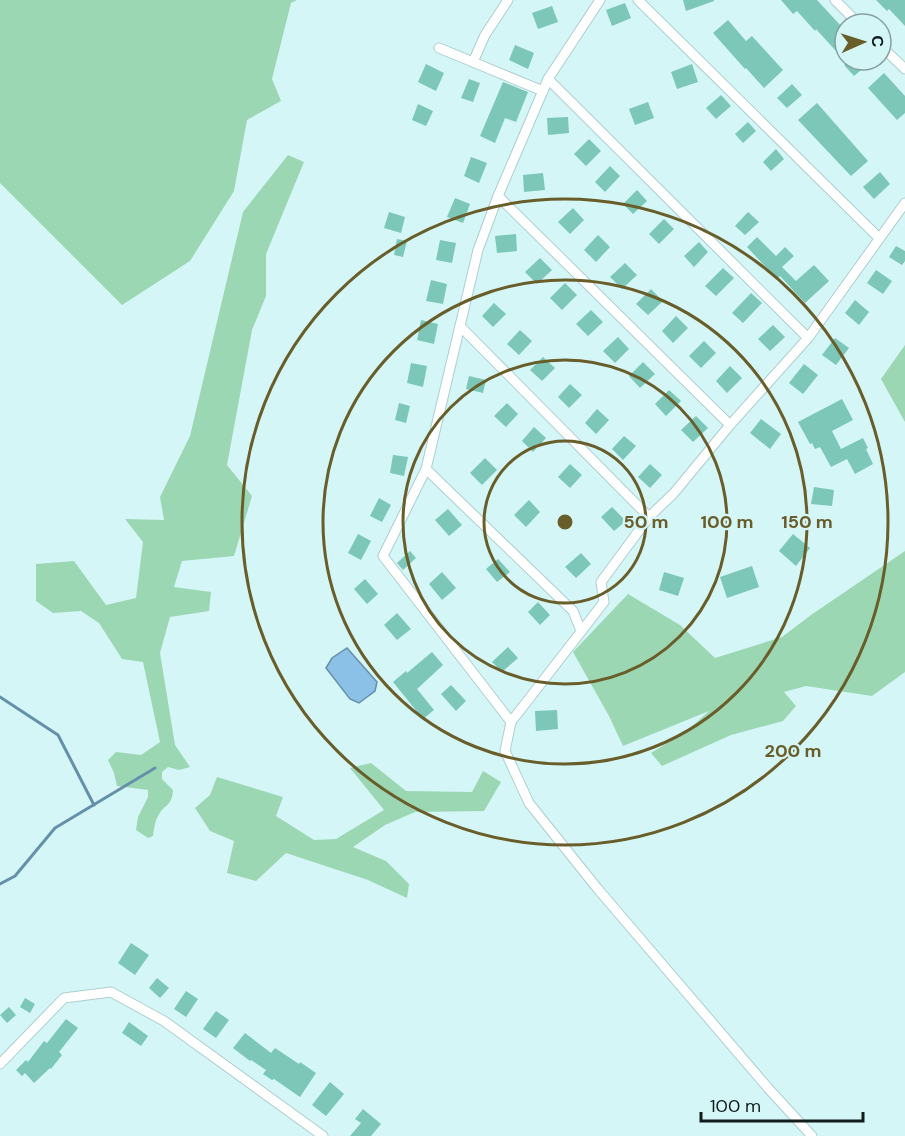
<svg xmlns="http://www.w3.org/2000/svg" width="905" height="1136" font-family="'DM Sans',sans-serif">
<rect width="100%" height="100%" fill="#d4f6f7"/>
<g fill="#9cd7b4">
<polygon points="0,0 297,0 291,3 272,79 281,101 247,120 234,191 190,261 122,305 0,183"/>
<path d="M288,155L304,162L266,254V296L252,330L227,465L252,496L234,556L182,561L174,587L211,592L209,611L170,617L160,653L175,745L190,767L179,770L168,767L162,772V779L173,790C172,807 164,804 158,816C155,821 154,829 153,836L148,838L136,830L138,817L148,797V790L117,786L114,773L108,760L116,752L141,755L160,742L143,662L122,659L99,623L81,611L53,613L36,601V564L74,561L106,605L136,598L143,542L125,519L164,520L160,497L190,436L243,212Z"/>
<polygon points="905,345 905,422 881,379"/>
<polygon points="905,551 905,672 872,696 806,686 784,692 796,706 783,721 731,735 662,766 651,753 687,731 709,711 623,746 609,716 573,652 628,594 680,625 715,658 782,637 811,615"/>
<polygon points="371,763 406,791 472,792 483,771 501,782 484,811 415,812 385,825 353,847 386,861 409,884 407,898 368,880 286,853 256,881 227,873 234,841 210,831 195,808 210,795 217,777 283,797 276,816 314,840 336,839 384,810 350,768"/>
</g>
<polygon fill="#8bc0e7" stroke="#668faa" stroke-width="1.5" points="347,648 377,682 375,691 359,703 350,699 326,668 332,658"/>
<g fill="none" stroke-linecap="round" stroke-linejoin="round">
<g stroke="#668faa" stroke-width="3">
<polyline points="0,697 58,735 94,805"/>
<polyline points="0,884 15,876 55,828 155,768"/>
</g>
</g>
<g fill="#7cc7b7">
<polygon points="683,0 714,0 714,1 686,11"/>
<polygon points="781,0 817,0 841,26 845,22 845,43 836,51 816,29 815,31 797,11 793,14"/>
<polygon points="876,0 905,0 905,26 889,9 887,11"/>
<polygon points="625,3 631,18 612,26 606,10"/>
<polygon points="552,6 558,22 538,29 532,13"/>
<polygon points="728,20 746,41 752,36 783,70 764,88 746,68 745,69 713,33"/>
<polygon points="515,45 534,53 528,69 509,60"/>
<polygon points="849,60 873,60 854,76 844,65"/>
<polygon points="426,64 444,73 436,91 418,82"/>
<polygon points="692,64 698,82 677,89 671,72"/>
<polygon points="884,73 905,96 905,113 897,120 868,88"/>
<polygon points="469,79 480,83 473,102 461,98"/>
<polygon points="503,82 528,92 516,122 505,118 495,143 480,136"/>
<polygon points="792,84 802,95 787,108 777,98"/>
<polygon points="721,95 731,106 716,119 706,108"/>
<polygon points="648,102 654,118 635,125 629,109"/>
<polygon points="817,103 868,161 851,176 798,120"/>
<polygon points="418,104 433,111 426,126 412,120"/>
<polygon points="568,117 569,133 548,135 547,118"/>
<polygon points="748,122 756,131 743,143 735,134"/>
<polygon points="589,139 601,151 586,166 574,154"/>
<polygon points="776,149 784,159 771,171 763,162"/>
<polygon points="471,157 487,163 479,183 464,176"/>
<polygon points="610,166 620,176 605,192 595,182"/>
<polygon points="880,172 890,184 874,199 863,187"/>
<polygon points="543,173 545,190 524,192 523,175"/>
<polygon points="637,190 647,201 633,214 623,204"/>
<polygon points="455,198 470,204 463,223 447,217"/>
<polygon points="573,208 584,220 570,234 558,222"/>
<polygon points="389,212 405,217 401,233 384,228"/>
<polygon points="748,212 759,222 745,235 735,226"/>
<polygon points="664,219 674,229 659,244 649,234"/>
<polygon points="516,234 517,251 497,253 495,236"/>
<polygon points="598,235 610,247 596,262 584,250"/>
<polygon points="757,237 776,256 785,247 794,256 782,267 796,281 814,265 829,281 805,303 780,276 777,279 747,247"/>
<polygon points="397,239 407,241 403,257 394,255"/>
<polygon points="440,240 456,243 452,263 436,260"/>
<polygon points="699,242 708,252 694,267 684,256"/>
<polygon points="896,246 905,251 905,261 902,265 889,257"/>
<polygon points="540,258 552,270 537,284 525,272"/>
<polygon points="625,263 637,275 622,289 610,277"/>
<polygon points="723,268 734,278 716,296 705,286"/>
<polygon points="876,270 892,281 883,294 867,283"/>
<polygon points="431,280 447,284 443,304 426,301"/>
<polygon points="565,283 577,295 562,310 550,298"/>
<polygon points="651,289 663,301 648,315 636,304"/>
<polygon points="751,293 762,303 743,323 732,313"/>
<polygon points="855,300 869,312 859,325 845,313"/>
<polygon points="494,303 506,314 493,327 482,316"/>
<polygon points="591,310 603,322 588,336 576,324"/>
<polygon points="676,316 688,328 673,343 662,331"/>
<polygon points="421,320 438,324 434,344 417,340"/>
<polygon points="773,325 785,337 770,351 758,339"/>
<polygon points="520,330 532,341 519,355 507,344"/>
<polygon points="618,337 629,349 615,363 603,351"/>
<polygon points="835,338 849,348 836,365 822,355"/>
<polygon points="704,341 716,353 701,368 689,356"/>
<polygon points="543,357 555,368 542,381 530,370"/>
<polygon points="643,362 655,374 640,388 629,376"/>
<polygon points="411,363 427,366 423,387 407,383"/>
<polygon points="804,364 818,375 803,394 789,383"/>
<polygon points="730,366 742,378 727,393 716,381"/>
<polygon points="469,376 486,380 483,393 466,389"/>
<polygon points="570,384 582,395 569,408 558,397"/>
<polygon points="669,390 681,401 666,416 655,404"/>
<polygon points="842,399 853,420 832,431 841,449 863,438 868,448 866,449 873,464 855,474 847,459 831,467 820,447 815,449 812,443 810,444 798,422"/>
<polygon points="399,403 410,406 406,423 395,420"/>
<polygon points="507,403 518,414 506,427 494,416"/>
<polygon points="597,409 609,420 596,434 585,423"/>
<polygon points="696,416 708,428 693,442 681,430"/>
<polygon points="761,419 781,434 770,449 750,433"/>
<polygon points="534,427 546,438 533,452 522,441"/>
<polygon points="624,436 636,446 623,460 612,449"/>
<polygon points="393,455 408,457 404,476 390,473"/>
<polygon points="485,458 497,470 482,485 470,473"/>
<polygon points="570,464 582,475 570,488 558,477"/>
<polygon points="650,464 662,475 650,488 638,477"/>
<polygon points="814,487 834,490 832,506 811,504"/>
<polygon points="379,498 391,505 382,522 370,516"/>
<polygon points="529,500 540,512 526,527 514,515"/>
<polygon points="612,507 626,521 614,531 601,517"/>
<polygon points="448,509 462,525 449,536 435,520"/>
<polygon points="358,534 371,541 361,560 348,553"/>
<polygon points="793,534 810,548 796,566 779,551"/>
<polygon points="410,551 416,558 403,570 397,563"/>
<polygon points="581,553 591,564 576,578 565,567"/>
<polygon points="498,559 510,572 497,582 486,569"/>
<polygon points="752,566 759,587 727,598 720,577"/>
<polygon points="442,572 456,588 442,600 429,584"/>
<polygon points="664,572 684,578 678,596 659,590"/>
<polygon points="365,579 378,594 367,604 354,589"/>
<polygon points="538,602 550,615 540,625 528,612"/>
<polygon points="397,613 411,629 397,640 384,625"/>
<polygon points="508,647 518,658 502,672 492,662"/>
<polygon points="432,652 443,665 417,689 434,710 423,719 393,682 406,671 407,673"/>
<polygon points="451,685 466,701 456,711 441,694"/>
<polygon points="557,710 558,729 536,731 535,711"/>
<polygon points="131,943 149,955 135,975 118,963"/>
<polygon points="157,978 169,988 160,998 149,988"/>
<polygon points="186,991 198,999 186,1017 174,1009"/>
<polygon points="25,998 35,1004 30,1013 20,1007"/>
<polygon points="9,1007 16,1015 7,1023 0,1015"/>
<polygon points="216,1011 229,1020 216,1038 203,1029"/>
<polygon points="66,1019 78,1028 59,1052 62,1055 51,1069 50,1068 34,1083 25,1073 22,1076 16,1070 26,1060 28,1062 44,1041 47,1043"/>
<polygon points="129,1022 148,1036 141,1046 122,1033"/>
<polygon points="245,1033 271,1053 275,1048 299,1064 300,1062 316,1073 300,1097 274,1079 272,1080 263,1074 266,1070 251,1060 250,1061 233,1048"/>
<polygon points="330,1082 344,1094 326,1116 312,1105"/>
<polygon points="363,1109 381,1124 371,1136 350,1136 361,1123 355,1119"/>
</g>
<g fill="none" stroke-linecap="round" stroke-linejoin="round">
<g stroke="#aececf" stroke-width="11">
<g id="minor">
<polyline points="638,0 879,238"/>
<polyline points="835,0 859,24"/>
<polyline points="881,46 905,69"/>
<polyline points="439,48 543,91"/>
<polyline points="473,62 485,35 508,0"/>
<polyline points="548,79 808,338 730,425 674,493 649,517 601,582 604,602 511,722 505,751 529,803 597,888 768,1088 812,1136"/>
<polyline points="498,196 730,425"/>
<polyline points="460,326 649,517"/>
<polyline points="808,338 905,203"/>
<polyline points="426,469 573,611 581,631"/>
<polyline points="511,722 383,556 426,469 478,250 498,196 548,79 600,0"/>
<polyline points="0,1064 64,998 111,992 164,1021 323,1136"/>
</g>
</g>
<use href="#minor" stroke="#fff" stroke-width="9"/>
</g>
<g fill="none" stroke="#695d2a" stroke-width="3">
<circle cx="565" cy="522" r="81"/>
<circle cx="565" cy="522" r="162"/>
<circle cx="565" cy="522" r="242"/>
<circle cx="565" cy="522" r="323"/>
</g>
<circle cx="565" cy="522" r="9" fill="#695d2a" stroke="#d4f6f7" stroke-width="3"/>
<g font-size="18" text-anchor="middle" font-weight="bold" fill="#695d2a" stroke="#d4f6f7" stroke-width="4.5" stroke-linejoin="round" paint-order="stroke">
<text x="646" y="528">50 m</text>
<text x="727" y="528">100 m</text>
<text x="807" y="528">150 m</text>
<text x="793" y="757">200 m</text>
</g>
<g transform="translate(863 42) rotate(87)"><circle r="28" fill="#d4f6f7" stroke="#869fa0" stroke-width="1.5"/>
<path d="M0-4.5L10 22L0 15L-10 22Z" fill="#695d2a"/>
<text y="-9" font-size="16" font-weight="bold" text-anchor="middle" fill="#101c1d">С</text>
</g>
<path d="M701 1112v9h162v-9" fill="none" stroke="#101c1d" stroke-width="3"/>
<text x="710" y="1112" font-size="18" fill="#101c1d" stroke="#d4f6f7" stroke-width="4.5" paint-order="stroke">100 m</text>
</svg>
